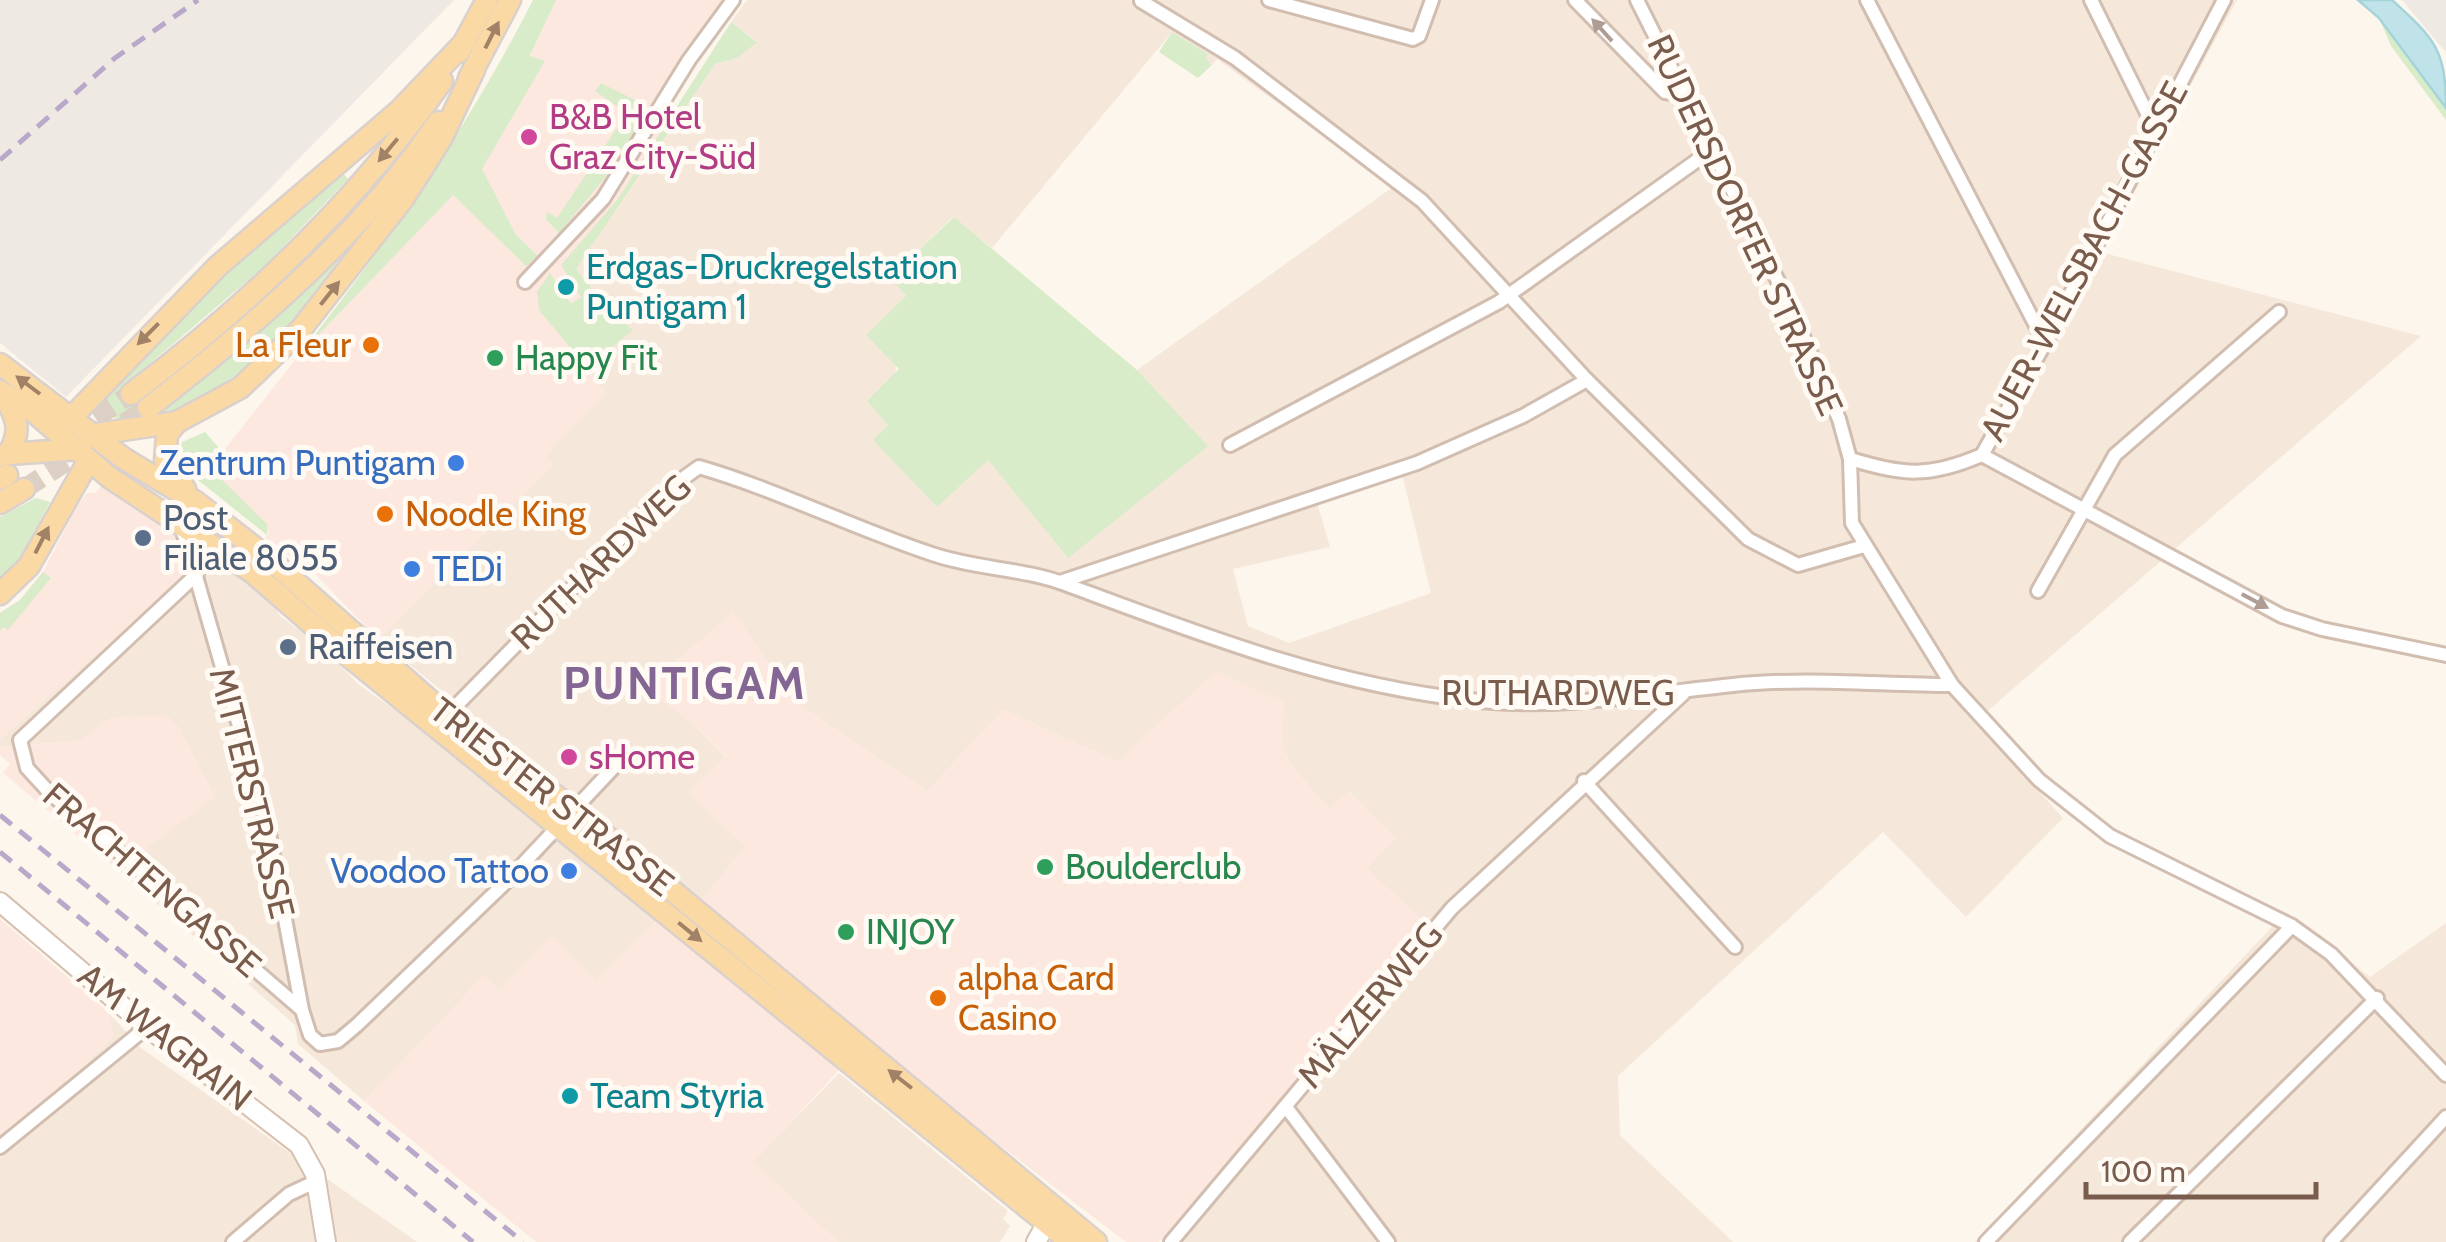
<svg xmlns="http://www.w3.org/2000/svg" width="2446" height="1242" font-family="Cabin,sans-serif">
<rect width="100%" height="100%" fill="#fdf6ec"/>
<g fill="#f5e8da" fill-rule="evenodd">
<path d="M747,0H2237L2100,252L2421,336L1976,721L2063,818L1966,917L1883,832L1618,1076L1620,1135L1733,1242H1180L1438,936L1366,868L1395,839L1349,792L1330,809L1297,773L1282,748L1117,762L1004,710L927,791L797,703L733,613L645,688L684,716L726,757L746,847L701,900L378,639L552,465L545,456L605,393L587,368L632,330L608,309L576,269L715,64L737,58L757,41L731,22ZM1172,32L1208,54L1205,59L1212,65L1217,59L1393,187L1137,370L1207,446L1067,557L988,459L937,506L874,440L888,425L906,296L890,277L953,217L992,248ZM1402,474L1431,593L1289,643L1248,626L1233,569L1330,547L1317,502Z"/>
<polygon points="212,552 268,597 281,617 324,648 358,684 438,740 658,920 596,981 499,991 484,976 364,1101 298,1044 295,1025 117,869 214,797 178,727 167,716 111,718 79,741 0,747 0,739"/>
<polygon points="2286,912 2370,977 2446,923 2446,1242 1975,1242"/>
<polygon points="108,1012 141,1048 417,1242 0,1242 0,1134 75,1074 113,1036"/>
<polygon points="839,1073 1008,1211 1003,1219 1010,1226 1000,1242 838,1242 753,1162"/>
</g>
<g fill="#fde8e0">
<polygon points="556,0 726,0 647,112 668,137 576,269 608,309 633,330 587,368 606,393 545,456 553,464 378,639 315,574 265,538 269,533 210,468 299,355 453,194 544,61 530,57"/>
<polygon points="106,482 212,552 0,739 0,613 20,600 43,572 77,506 87,493 95,493"/>
<polygon points="733,612 797,703 927,791 1004,710 1117,762 1216,671 1284,702 1282,748 1297,773 1330,809 1348,792 1396,838 1366,868 1429,927 1159,1242 1126,1242 865,1042 754,1162 838,1242 536,1242 364,1101 484,975 499,990 553,936 596,981 658,920 701,900 746,847 688,793 726,756 684,716 644,689"/>
<polygon points="167,715 178,727 215,797 117,869 3,773 10,764 0,755 0,747 79,741 111,718"/>
<polygon points="0,919 108,1012 113,1036 75,1074 0,1134"/>
</g>
<g fill="#efe9e4">
<polygon points="0,0 454,0 66,397 0,343"/>
<polygon points="2402,0 2446,0 2446,51 2443,49"/>
</g>
<g fill="#d8ecc9">
<path d="M533,0H556L530,56L545,61L482,169L516,235L538,256L526,266L453,195L299,355C387,243 468,128 533,0Z"/>
<polygon points="2379,18 2446,108 2446,120 2391,46"/>
<polygon points="731,22 757,42 737,58 715,64 576,269 608,309 633,330 587,368 539,310 537,292 550,273 571,304 581,297 561,265 617,200"/>
<polygon points="1172,32 1208,54 1206,59 1212,65 1198,78 1159,52"/>
<polygon points="601,83 641,103 647,112 603,180 559,233 546,219 547,212 557,218 627,113 595,91"/>
<path d="M342,172L348,179L266,265L121,388L163,415L165,409L249,339L379,209L383,213C313,303 245,401 126,425L98,407L191,302Z"/>
<polygon points="954,217 1137,370 1208,446 1068,558 988,460 937,507 873,440 888,425 867,401 899,369 866,335 906,296 890,277"/>
<polygon points="205,432 224,454 211,469 267,524 267,535 178,464 182,442"/>
<polygon points="36,498 50,502 20,560 0,581 0,517"/>
<polygon points="43,572 51,578 8,630 3,627 0,631 0,613 20,600"/>
</g>
<path fill="#bfe3e8" stroke="#a5d3da" stroke-width="2.5" d="M2358,0H2392C2435,39 2446,50 2446,108L2379,18Z"/>
<g fill="none" stroke-linecap="round" stroke-linejoin="round">
<g stroke="#dcd0c4" stroke-width="20" stroke-dasharray="20 10" stroke-linecap="butt">
<polyline points="70,434 131,394"/>
<polyline points="24,489 148,408"/>
</g>
<g stroke="#d1beb0" stroke-width="18">
<g id="street">
<polyline points="1269,0 1413,39 1419,36 1432,0"/>
<polyline points="1575,0 1665,92 1687,95"/>
<polyline points="1637,0 1785,295 1839,419 1850,459 1852,523 1952,685 2039,780 2110,836 2292,926 2331,954 2446,1075"/>
<polyline points="1867,0 2045,343"/>
<polyline points="2091,0 2154,127"/>
<polyline points="1141,1 1235,58 1422,201 1587,380 1748,539 1798,565 1864,546"/>
<polyline points="525,282 603,199 689,60 733,0"/>
<polyline points="1230,445 1499,302 1713,149"/>
<polyline points="1982,455 2282,616 2322,629 2446,655"/>
<path d="M1850,459C1905,475 1928,478 1982,455L2045,343L2224,0"/>
<polyline points="182,528 267,823 302,1010 310,1035 320,1044 338,1041 357,1025 506,882 616,765"/>
<polyline points="197,574 20,740 27,768 49,792 302,1010"/>
<polyline points="1060,582 1417,463 1523,416 1587,380"/>
<polyline points="2038,591 2115,455 2279,312"/>
<path d="M447,715L671,487L699,467C778,490 853,528 932,554C975,569 1022,568 1065,584C1197,633 1329,685 1470,700C1557,710 1647,694 1733,685C1805,677 1881,685 1952,685"/>
<polyline points="1584,781 1735,947"/>
<polyline points="1286,1107 1388,1242"/>
<polyline points="0,1147 147,1027"/>
<polyline points="233,1242 289,1194 317,1181"/>
<polyline points="1171,1242 1452,908 1683,694"/>
<polyline points="1986,1242 2292,926"/>
<polyline points="2130,1242 2377,998"/>
<polyline points="2331,1242 2446,1117"/>
</g>
</g>
<g stroke="#d6c0b0" stroke-width="22">
<g id="secondary">
<polyline points="0,902 147,1027 299,1145 315,1174 326,1242"/>
<polyline points="1036,1242 1053,1212"/>
</g>
</g>
<g stroke="#dad1cd" stroke-width="25">
<g id="primary">
<polyline points="459,52 487,0"/>
<polyline points="469,78 510,0"/>
<polyline points="0,364 123,458 196,502 268,558 435,705 576,811 1096,1242"/>
<polyline points="0,391 35,413 109,477 252,572 351,658 1070,1242"/>
<path d="M131,394C248,306 357,201 442,81"/>
<path d="M148,408C254,326 363,233 438,122"/>
<polyline points="71,418 218,266 400,110 465,42"/>
<polyline points="177,422 167,434 165,461 185,489"/>
<polyline points="90,435 177,422 240,388 255,374 301,329 403,199 441,139 474,70"/>
<polyline points="8,454 81,449"/>
<path d="M0,456L8,454C23,431 16,417 4,395"/>
<polyline points="0,479 7,475"/>
<polyline points="0,503 24,489"/>
<polyline points="0,594 29,566 89,460"/>
</g>
</g>
<use href="#street" stroke="#fff" stroke-width="12"/>
<use href="#secondary" stroke="#fff" stroke-width="18"/>
<use href="#primary" stroke="#fbd9a5" stroke-width="20"/>
<g stroke="#b9a8c9" stroke-width="5" stroke-dasharray="15 10" stroke-linecap="butt">
<polyline points="0,160 115,58 198,0"/>
<polyline points="0,815 523,1242"/>
<polyline points="0,852 473,1242"/>
</g>
</g>
<defs><path id="oneway-solid" d="M-6-.8H1V-3.2L6.5 0L1 3.2V.8H-6Z" transform="scale(2.5)"/></defs>
<g fill="#af9d94">
<use href="#oneway-solid" transform="translate(1602 30) rotate(-132)"/>
<use href="#oneway-solid" transform="translate(2255 601) rotate(28)"/>
</g>
<g fill="#a18267">
<use href="#oneway-solid" transform="translate(492 35) rotate(-63)"/>
<use href="#oneway-solid" transform="translate(388 150) rotate(130)"/>
<use href="#oneway-solid" transform="translate(330 293) rotate(-51)"/>
<use href="#oneway-solid" transform="translate(148 334) rotate(135)"/>
<use href="#oneway-solid" transform="translate(28 385) rotate(-143)"/>
<use href="#oneway-solid" transform="translate(42 540) rotate(-63)"/>
<use href="#oneway-solid" transform="translate(690 932) rotate(39)"/>
<use href="#oneway-solid" transform="translate(900 1079) rotate(-142)"/>
</g>
<g fill="#d1479c" stroke="#fffaf3" stroke-width="4">
<circle cx="529" cy="137" r="10"/>
<circle cx="569" cy="757" r="10"/>
</g>
<g fill="#0f9aa8" stroke="#fffaf3" stroke-width="4">
<circle cx="566" cy="287" r="10"/>
<circle cx="570" cy="1096" r="10"/>
</g>
<g fill="#e8710a" stroke="#fffaf3" stroke-width="4">
<circle cx="371" cy="345" r="10"/>
<circle cx="385" cy="514" r="10"/>
<circle cx="938" cy="998" r="10"/>
</g>
<g fill="#2e9e5b" stroke="#fffaf3" stroke-width="4">
<circle cx="495" cy="358" r="10"/>
<circle cx="1045" cy="867" r="10"/>
<circle cx="846" cy="932" r="10"/>
</g>
<g fill="#3f7fe0" stroke="#fffaf3" stroke-width="4">
<circle cx="456" cy="463" r="10"/>
<circle cx="412" cy="569" r="10"/>
<circle cx="569" cy="871" r="10"/>
</g>
<g fill="#5c6f8a" stroke="#fffaf3" stroke-width="4">
<circle cx="143" cy="538" r="10"/>
<circle cx="288" cy="647" r="10"/>
</g>
<g text-anchor="middle" stroke-width="10" stroke-linejoin="round" paint-order="stroke">
<g font-size="35" fill="#b23c85" stroke="#fffaf3" text-anchor="start">
<text x="549" y="129">B&amp;B Hotel<tspan x="549" dy="40">Graz City-Süd</tspan></text>
<text x="589" y="769">sHome</text>
</g>
<g font-size="35" fill="#7a5c4d" stroke="#fffaf3">
<text transform="translate(1745 225) rotate(65)" y="12">RUDERSDORFER STRASSE</text>
<text transform="translate(2084 261) rotate(-62)" y="12">AUER-WELSBACH-GASSE</text>
<text transform="translate(601 562) rotate(-44)" y="12">RUTHARDWEG</text>
<text x="1558" y="705">RUTHARDWEG</text>
<text transform="translate(252 793) rotate(76)" y="12">MITTERSTRASSE</text>
<text transform="translate(552 797) rotate(38)" y="12">TRIESTER STRASSE</text>
<text transform="translate(152 880) rotate(41)" y="12">FRACHTENGASSE</text>
<text transform="translate(1370 1005) rotate(-50)" y="12">MÄLZERWEG</text>
<text transform="translate(165 1037) rotate(39)" y="12">AM WAGRAIN</text>
</g>
<g font-size="35" fill="#0d838f" stroke="#fffaf3" text-anchor="start">
<text x="586" y="279">Erdgas-Druckregelstation<tspan x="586" dy="40">Puntigam 1</tspan></text>
<text x="590" y="1108">Team Styria</text>
</g>
<g font-size="35" fill="#c56008" stroke="#fffaf3" text-anchor="start">
<text x="351" y="357" text-anchor="end">La Fleur</text>
<text x="405" y="526">Noodle King</text>
<text x="958" y="990">alpha Card<tspan x="958" dy="40">Casino</tspan></text>
</g>
<g font-size="35" fill="#27864d" stroke="#fffaf3" text-anchor="start">
<text x="515" y="370">Happy Fit</text>
<text x="1065" y="879">Boulderclub</text>
<text x="866" y="944">INJOY</text>
</g>
<g font-size="35" fill="#366cbe" stroke="#fffaf3" text-anchor="end">
<text x="436" y="475">Zentrum Puntigam</text>
<text x="432" y="581" text-anchor="start">TEDi</text>
<text x="549" y="883">Voodoo Tattoo</text>
</g>
<g font-size="35" fill="#4e5e75" stroke="#fffaf3" text-anchor="start">
<text x="163" y="530">Post<tspan x="163" dy="40">Filiale 8055</tspan></text>
<text x="308" y="659">Raiffeisen</text>
</g>
<g font-size="45" font-weight="bold" letter-spacing="2.5" fill="#846695" stroke="#fffaf3">
<text x="685" y="699">PUNTIGAM</text>
</g>
</g>
<path d="M2086 1182v15h230v-15" fill="none" stroke="#7a5c4d" stroke-width="5"/>
<text x="2101" y="1182" font-size="30" fill="#7a5c4d" stroke="#fffaf3" stroke-width="8" paint-order="stroke">100 m</text>
</svg>
